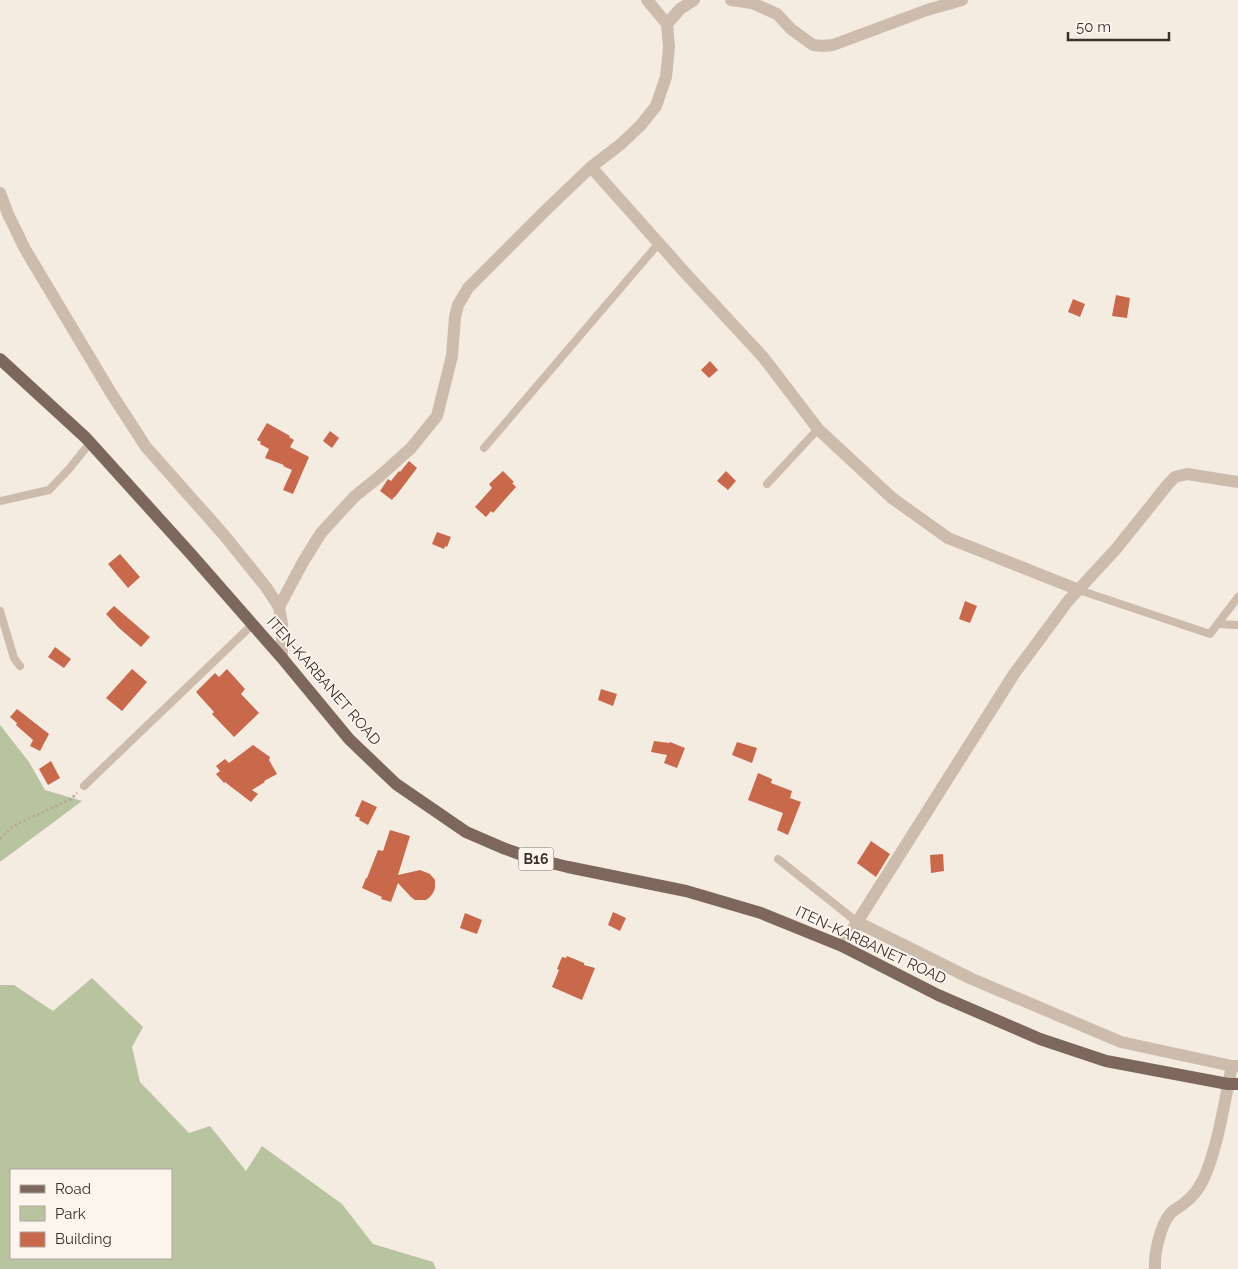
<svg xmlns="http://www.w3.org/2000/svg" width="1238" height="1269" font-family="Raleway,sans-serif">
<rect width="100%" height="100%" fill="#f4ebe1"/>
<g fill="#b8c4a0" fill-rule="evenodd">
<polygon points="0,725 29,762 45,790 82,801 0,862"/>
<path d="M92,978L143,1027L132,1047L140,1082L189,1133L210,1126L246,1171L262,1146L342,1204L373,1244L433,1262L436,1269H0V985H14L53,1011ZM171,1170V1258H11V1170Z"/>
</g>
<g fill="#c8694b">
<polygon points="1116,295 1130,298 1127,318 1112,316"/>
<polygon points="1073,299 1085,304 1080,317 1068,312"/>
<polygon points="710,361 718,370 709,378 701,370"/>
<polygon points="267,423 290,436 289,437 294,440 290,447 309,457 293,494 283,490 292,470 283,466 284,465 265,458 269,449 260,444 261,442 257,440"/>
<polygon points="330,431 339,438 332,448 323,441"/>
<polygon points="409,461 417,468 395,497 394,497 392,500 380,491 388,479 391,481 399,471 400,472"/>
<polygon points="503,471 514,482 512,483 516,487 493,513 491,511 486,517 475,507 492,488 489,484"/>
<polygon points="726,471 736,481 728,490 717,481"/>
<polygon points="437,532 451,537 447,547 445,546 444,549 432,544"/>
<polygon points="120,554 140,577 128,588 108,564"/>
<polygon points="965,601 977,606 970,623 959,619"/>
<polygon points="114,606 150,637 141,647 119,628 106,614"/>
<polygon points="55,647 71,659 64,668 48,657"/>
<polygon points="132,669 147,682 122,711 106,698"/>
<polygon points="227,669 245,689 241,694 259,713 234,737 212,714 214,712 196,692 215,673 219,677"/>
<polygon points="601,689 617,694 613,706 598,700"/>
<polygon points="17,709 49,734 40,751 30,746 33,740 16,725 17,723 10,717"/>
<polygon points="654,741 669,743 670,742 685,748 677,768 664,763 667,755 651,752"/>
<polygon points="737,742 757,748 752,763 732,755"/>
<polygon points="253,745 270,757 269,760 277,774 264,781 265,782 252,790 258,794 251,802 230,786 225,782 224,783 216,774 220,771 216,766 225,759 229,763"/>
<polygon points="51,761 60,778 48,785 39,769"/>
<polygon points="758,773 772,779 771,783 792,791 790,798 801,802 788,835 777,830 783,813 748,800"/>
<polygon points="362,800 377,807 368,825 359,820 360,818 355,816"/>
<polygon points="390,830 410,836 398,875 420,870 430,874 435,880 435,888 433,893 430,897 426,900 415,900 411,897 398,883 391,902 381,899 382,897 362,888 366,878 367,878 378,850 383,851"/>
<polygon points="871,841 890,854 876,877 857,863"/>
<polygon points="943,854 944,871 931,873 930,855"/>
<polygon points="613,912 626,918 620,931 608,925"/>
<polygon points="465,913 482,920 477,934 460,928"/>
<polygon points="567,956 584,963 584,965 595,968 582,1000 552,987 559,970 557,969 562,957 566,958"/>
</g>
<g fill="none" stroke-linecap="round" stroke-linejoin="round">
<polyline stroke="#b9a596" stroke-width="2.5" stroke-dasharray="2.5 2.5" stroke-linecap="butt" points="0,839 13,826 71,799 77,793"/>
<g stroke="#cdbbac" stroke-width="8">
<polyline points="484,448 659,243"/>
<polyline points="767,484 818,429"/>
<polyline points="0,501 49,490 69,469 90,443"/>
<polyline points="1079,590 1210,634 1238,597"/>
<polyline points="0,611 14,658 20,666"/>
<polyline points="1218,624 1238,625"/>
<polyline points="84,786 253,624"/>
<polyline points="778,859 857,922"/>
</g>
<g stroke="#cdbbac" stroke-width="12">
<polyline points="731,0 752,3 777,14 791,29 813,45 822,46 833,45 927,10 962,0"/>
<polyline points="667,24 680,9 694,0"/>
<polyline points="591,167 688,276 763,357 818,429 892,498 948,538 1079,590"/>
<polyline points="0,193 8,214 25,249 111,393 146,447 224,535 266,587 279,607 282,624 282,658"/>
<polyline points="279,607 303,562 321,533 354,497 380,476 411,448 437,416 452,356 455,317 458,305 468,288 546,210 591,167 621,144 641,125 656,106 666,77 669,47 667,24 647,0"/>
<polyline points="857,922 972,979 1121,1042 1232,1066"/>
<polyline points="842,946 1014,674 1068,601 1116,549 1169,483 1175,477 1187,474 1238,482"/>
<path d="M1155,1269C1154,1254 1160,1226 1170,1214C1173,1210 1178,1208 1182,1205C1193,1197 1198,1190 1204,1178C1219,1143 1224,1103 1232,1066H1238"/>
</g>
<polyline stroke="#7d675c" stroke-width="12" points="0,359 86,438 190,553 282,658 349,739 396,784 466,832 503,848 531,858 568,867 686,891 761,913 842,946 938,995 1040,1039 1106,1061 1228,1084 1238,1084"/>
</g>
<g text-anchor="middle" stroke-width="4" stroke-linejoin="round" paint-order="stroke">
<rect fill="#fbf5ee" stroke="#756b66" stroke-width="1" x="518.5" y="847.5" width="35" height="23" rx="4"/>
<g font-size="14" font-weight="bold" fill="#3b302b">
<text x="536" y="864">B16</text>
</g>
<g font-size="15" fill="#3b302b" stroke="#fbf5ee">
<text transform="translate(324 681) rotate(49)" y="5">ITEN-KARBANET ROAD</text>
<text transform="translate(871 945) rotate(25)" y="5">ITEN-KARBANET ROAD</text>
</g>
</g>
<rect x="10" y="1169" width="162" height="90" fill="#fbf5ee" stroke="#aea6a0"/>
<rect x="20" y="1185" width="25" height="8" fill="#7d675c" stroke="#aea6a0"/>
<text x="55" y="1194" font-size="15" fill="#3b302b">Road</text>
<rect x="20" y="1206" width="25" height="15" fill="#b8c4a0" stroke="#aea6a0"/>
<text x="55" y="1219" font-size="15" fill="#3b302b">Park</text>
<rect x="20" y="1232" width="25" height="15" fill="#c8694b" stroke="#aea6a0"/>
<text x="55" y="1244" font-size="15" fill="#3b302b">Building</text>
<path d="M1068 32v8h101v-8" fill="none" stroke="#3b302b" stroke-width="2.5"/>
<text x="1076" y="32" font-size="15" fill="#3b302b" stroke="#fbf5ee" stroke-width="4" paint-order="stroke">50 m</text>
</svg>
